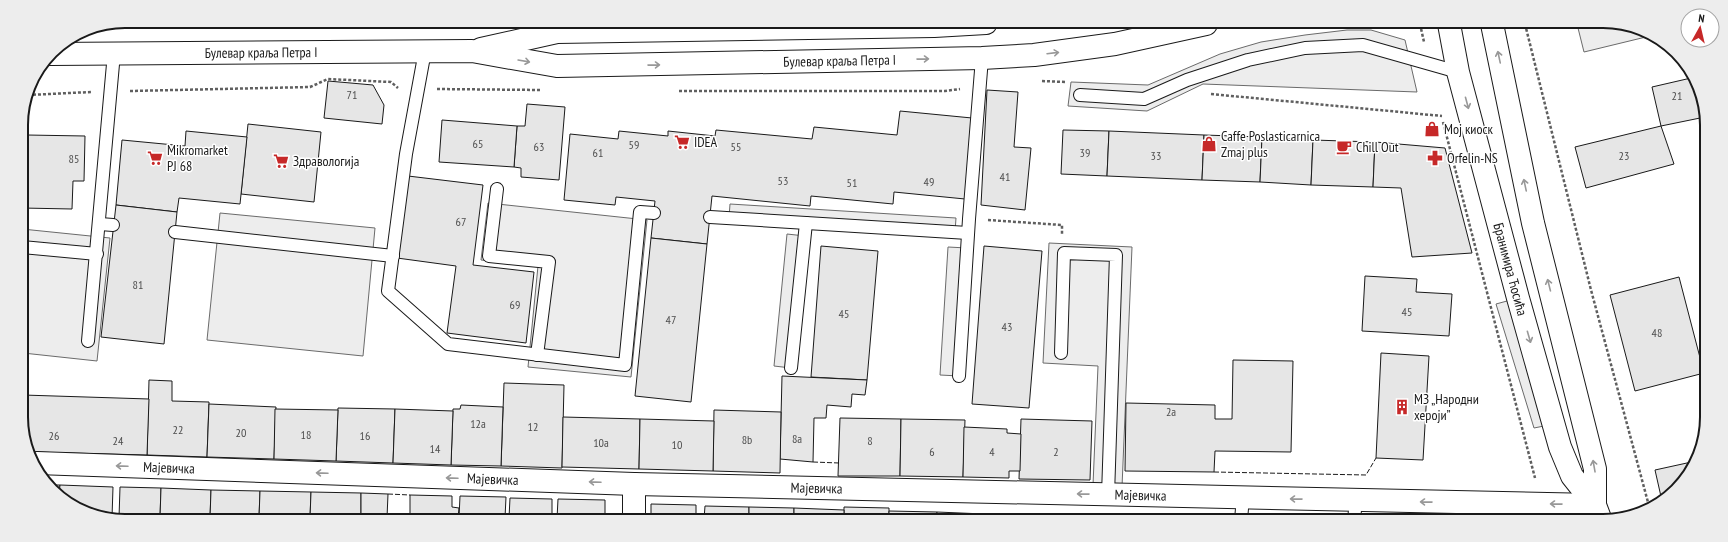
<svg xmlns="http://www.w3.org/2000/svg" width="1728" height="542" font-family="'PT Sans Narrow',sans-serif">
<rect width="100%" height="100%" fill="#fff"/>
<g fill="#ededed" stroke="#6a6a6a">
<polygon points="1577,24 1630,24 1650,36 1584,52"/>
<polygon points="1347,30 1371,30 1405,40 1417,92 1203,84 1147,111 1068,106 1071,82 1148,85 1220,54 1261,42 1305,35"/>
<polygon points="488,203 647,220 631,377 528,367 538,266 481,260"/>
<polygon points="730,204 956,218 955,232 729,218"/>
<polygon points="220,213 375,228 363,356 207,340"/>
<polygon points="22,229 110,238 97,361 23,353"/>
<polygon points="787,234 805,236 791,368 774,366"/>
<polygon points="1049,243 1132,247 1122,487 1093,485 1098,366 1043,363"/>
<polygon points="948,247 967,248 959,376 940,375"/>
<polygon points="1518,298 1554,424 1534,428 1496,304"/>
</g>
<g fill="#e6e6e6" stroke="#1a1a1a">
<polygon points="1691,78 1705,105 1705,117 1661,126 1652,87"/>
<polygon points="328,81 373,85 384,105 382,124 324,118"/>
<polygon points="987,90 1018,92 1014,147 1031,148 1025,210 981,205"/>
<polygon points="527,104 565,107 559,180 521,177 521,168 514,167 517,126 525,126"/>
<polygon points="900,111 972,118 965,199 894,192 893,204 811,196 810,206 712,196 707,244 651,238 655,201 616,197 615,205 564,200 570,134 618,139 619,131 668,136 668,131 715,136 716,130 812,139 814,127 897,135"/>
<polygon points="442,120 517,126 514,167 439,162"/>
<polygon points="248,124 321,132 314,202 241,194"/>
<polygon points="1661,126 1674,164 1586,188 1575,147"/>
<polygon points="1063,130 1109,131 1107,176 1061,174"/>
<polygon points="186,131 247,137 240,204 179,198 177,212 116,205 122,140 185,146"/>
<polygon points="1109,131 1204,135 1202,180 1107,176"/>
<polygon points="27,135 85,136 84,181 73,181 72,209 22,208 21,143 27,143"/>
<polygon points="1204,135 1262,137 1260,182 1202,180"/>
<polygon points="1262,137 1313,140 1311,185 1260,182"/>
<polygon points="1313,140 1375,142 1373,187 1311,185"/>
<polygon points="1375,142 1445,148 1472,253 1412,257 1401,188 1373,187"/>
<polygon points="408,176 483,185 473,265 534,272 526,343 447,333 456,266 397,258"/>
<polygon points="116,205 177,212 164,344 101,337"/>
<polygon points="651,238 707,244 691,402 635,396"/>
<polygon points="821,246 878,251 867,380 811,377"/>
<polygon points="984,246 1042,251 1029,408 972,404"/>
<polygon points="1365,276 1417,279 1416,292 1452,294 1449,336 1362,331"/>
<polygon points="1679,277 1704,373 1635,391 1610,295"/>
<polygon points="1381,353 1429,356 1423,460 1376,458"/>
<polygon points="1233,360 1293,361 1291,452 1215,451 1214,472 1125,471 1126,403 1215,405 1215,419 1232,419"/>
<polygon points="782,376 867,380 865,395 852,394 851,407 827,405 826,418 814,418 813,462 780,459"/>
<polygon points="149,380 172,381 172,401 209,402 207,457 147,455"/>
<polygon points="504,383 564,385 562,468 501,466"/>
<polygon points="23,395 149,399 147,455 31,452 23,437"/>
<polygon points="209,404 276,407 274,459 207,457"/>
<polygon points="461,405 503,407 501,466 451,465 453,409 460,409"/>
<polygon points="338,408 395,409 393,463 336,461"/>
<polygon points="275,409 338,410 336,461 274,459"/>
<polygon points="395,409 453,411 451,465 393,463"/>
<polygon points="714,410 781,412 780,473 713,471"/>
<polygon points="563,417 640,419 639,469 562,467"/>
<polygon points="840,418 901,419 900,476 838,476"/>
<polygon points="640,419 714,421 713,471 639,469"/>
<polygon points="901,419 965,420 963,477 900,476"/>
<polygon points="1021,419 1092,421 1090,480 1019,479"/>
<polygon points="964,427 1007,429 1007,433 1021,434 1020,471 1009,471 1009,478 963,477"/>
<polygon points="1696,461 1690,474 1666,499 1662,501 1655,470"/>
<polygon points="49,485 60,485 59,495 51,490"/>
<polygon points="60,485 113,487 112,518 98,518 59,495"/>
<polygon points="120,487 161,488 160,518 119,518"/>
<polygon points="161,488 211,490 210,518 160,518"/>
<polygon points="211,490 260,491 259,518 210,518"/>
<polygon points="260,491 311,492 310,518 259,518"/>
<polygon points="311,492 361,493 361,518 310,518"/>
<polygon points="361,493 388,494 387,518 361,518"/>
<polygon points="410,495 452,496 452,507 459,508 458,518 410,518"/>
<polygon points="460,496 506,497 505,518 459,518"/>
<polygon points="510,498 552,499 552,518 509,518"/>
<polygon points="558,499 605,500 605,519 557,519"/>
<polygon points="651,504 696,505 696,519 651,519"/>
<polygon points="705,506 749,507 749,519 704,519"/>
<polygon points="749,507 794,508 794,519 749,519"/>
<polygon points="844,507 889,508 889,519 844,519"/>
<polygon points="794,508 844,510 844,519 794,519"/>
<polygon points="889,511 937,512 937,519 889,519"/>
<polygon points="937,512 984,514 984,519 937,519"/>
<polygon points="984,514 1030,515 1030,520 984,519"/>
<polygon points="1030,515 1075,516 1075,520 1030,520"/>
</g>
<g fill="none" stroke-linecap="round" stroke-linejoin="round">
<g stroke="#1a1a1a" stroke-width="14">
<g id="service">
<polyline points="425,51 406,154 388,291 448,344 625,365 640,212 654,213"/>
<polyline points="1080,95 1144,99 1187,80 1248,60 1305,48 1363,45 1458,72"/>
<polyline points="497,189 489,256 549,262 537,355"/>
<polyline points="710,217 968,233"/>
<polyline points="100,224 113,225"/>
<polyline points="175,232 393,256"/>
<polyline points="22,247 97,254"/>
<polyline points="88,341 114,53"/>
<polyline points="1061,353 1064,253 1116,255 1108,495"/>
<polyline points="791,368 806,223"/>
<polyline points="959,376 969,219 982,58"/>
<polyline points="1241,520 1243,497"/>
<polyline points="1354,520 1356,500"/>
</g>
</g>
<g stroke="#1a1a1a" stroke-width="24">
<g id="minor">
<path id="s1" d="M1449,24L1458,72L1518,298L1560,447L1572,476L1595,505"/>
<polyline points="1492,24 1533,223 1595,469 1595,505 1601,521"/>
<path id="s2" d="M37,463L634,484L1595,505"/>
<polyline points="634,519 634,484"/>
</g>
</g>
<g stroke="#1a1a1a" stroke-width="24">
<g id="tertiary">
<polyline points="481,49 557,32 934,26 986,23"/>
<path id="s3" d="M50,54L472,51L557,66L982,58L1034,55L1115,44L1206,24"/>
</g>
</g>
<g stroke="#5f5f5f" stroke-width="2.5" stroke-dasharray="3 2" stroke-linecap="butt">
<polyline points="1420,24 1424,42"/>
<polyline points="1525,24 1591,290 1649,506"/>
<polyline points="1042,81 1065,82"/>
<polyline points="437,89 540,90"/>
<polyline points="130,91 310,87 328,79 391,82 398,88"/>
<polyline points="679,91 945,91 960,89"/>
<polyline points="1211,94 1442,116"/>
<polyline points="28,95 91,92"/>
<polyline points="1443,122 1535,478"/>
<polyline points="988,220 1062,225 1062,234"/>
</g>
<use href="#service" stroke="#fff" stroke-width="12"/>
<use href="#minor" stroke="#fff" stroke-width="22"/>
<use href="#tertiary" stroke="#fff" stroke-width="22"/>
<g stroke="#1a1a1a" stroke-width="1" stroke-dasharray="5 2" stroke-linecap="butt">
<polyline points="813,462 839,463"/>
<polyline points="1214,472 1366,475 1376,458"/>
<polyline points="388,494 410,495"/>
<polyline points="1188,520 1238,520"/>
<polyline points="1244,520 1282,520"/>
</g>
</g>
<defs><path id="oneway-shaft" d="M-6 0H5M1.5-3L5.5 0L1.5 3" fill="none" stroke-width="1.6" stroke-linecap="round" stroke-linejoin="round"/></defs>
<g stroke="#989898">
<use href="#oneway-shaft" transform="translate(1053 53) rotate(-7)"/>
<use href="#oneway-shaft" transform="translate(1499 57) rotate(-102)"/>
<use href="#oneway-shaft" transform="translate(923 59) rotate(-1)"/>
<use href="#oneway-shaft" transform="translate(524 61) rotate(10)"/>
<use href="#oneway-shaft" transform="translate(654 65) rotate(-1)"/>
<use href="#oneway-shaft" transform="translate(1467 103) rotate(75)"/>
<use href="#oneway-shaft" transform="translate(1525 185) rotate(-102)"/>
<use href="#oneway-shaft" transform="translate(1549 285) rotate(-104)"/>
<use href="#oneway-shaft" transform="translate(1529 337) rotate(74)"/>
<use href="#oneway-shaft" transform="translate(122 466) rotate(-178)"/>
<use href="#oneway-shaft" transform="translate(1594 466) rotate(-100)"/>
<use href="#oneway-shaft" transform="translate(322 473) rotate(-178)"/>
<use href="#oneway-shaft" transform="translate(452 478) rotate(-178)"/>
<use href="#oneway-shaft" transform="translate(595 482) rotate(-178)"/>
<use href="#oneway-shaft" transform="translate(1083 494) rotate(-179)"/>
<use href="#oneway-shaft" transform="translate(1296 499) rotate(-179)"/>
<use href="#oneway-shaft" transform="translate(1426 502) rotate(-179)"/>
<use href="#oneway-shaft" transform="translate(1556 504) rotate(-179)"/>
</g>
<defs>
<g id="shop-bare" transform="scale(1.2)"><path d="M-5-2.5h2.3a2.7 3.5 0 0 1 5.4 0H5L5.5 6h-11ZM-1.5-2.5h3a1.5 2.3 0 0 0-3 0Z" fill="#c62828" stroke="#fff" stroke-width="2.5" paint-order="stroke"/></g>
<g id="supermarket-bare" transform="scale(1.2)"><path d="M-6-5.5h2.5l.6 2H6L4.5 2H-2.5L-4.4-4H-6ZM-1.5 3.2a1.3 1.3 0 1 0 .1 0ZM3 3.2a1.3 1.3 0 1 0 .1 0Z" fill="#c62828" stroke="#fff" stroke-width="2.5" paint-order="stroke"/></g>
<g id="cafe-bare" transform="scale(1.2)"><path d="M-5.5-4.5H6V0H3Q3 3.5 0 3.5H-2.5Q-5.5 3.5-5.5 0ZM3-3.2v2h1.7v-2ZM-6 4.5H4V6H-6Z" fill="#c62828" stroke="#fff" stroke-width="2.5" paint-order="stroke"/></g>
<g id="pharmacy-bare" transform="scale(1.2)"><path d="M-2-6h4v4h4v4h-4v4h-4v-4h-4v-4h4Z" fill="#c62828" stroke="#fff" stroke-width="2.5" paint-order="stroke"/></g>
<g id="building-bare" transform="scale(1.2)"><path d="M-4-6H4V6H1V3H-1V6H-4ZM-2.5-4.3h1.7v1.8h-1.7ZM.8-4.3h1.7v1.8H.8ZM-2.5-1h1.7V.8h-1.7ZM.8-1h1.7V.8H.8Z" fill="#c62828" stroke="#fff" stroke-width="2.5" paint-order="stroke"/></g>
</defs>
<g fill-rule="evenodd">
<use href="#shop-bare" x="1432" y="129"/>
<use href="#supermarket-bare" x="682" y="142"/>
<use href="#shop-bare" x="1209" y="144"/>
<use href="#cafe-bare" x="1344" y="147"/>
<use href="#supermarket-bare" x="155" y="158"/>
<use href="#pharmacy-bare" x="1435" y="158"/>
<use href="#supermarket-bare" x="281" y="161"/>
<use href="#building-bare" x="1402" y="407"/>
</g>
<g text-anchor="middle" stroke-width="3" stroke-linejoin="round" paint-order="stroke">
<g font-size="12" fill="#4d4d4d">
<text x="352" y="99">71</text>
<text x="1677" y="100">21</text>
<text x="478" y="148">65</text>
<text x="634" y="149">59</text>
<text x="539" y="151">63</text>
<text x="736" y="151">55</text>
<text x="598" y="157">61</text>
<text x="1085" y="157">39</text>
<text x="1156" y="160">33</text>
<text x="1624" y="160">23</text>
<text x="74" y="163">85</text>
<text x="1005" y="181">41</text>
<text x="783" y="185">53</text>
<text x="929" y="186">49</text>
<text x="852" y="187">51</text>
<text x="461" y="226">67</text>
<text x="138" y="289">81</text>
<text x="515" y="309">69</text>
<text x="1407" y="316">45</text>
<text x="844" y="318">45</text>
<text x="671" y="324">47</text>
<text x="1007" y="331">43</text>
<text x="1657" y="337">48</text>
<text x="1171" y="416">2a</text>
<text x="478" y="428">12a</text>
<text x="533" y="431">12</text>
<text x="178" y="434">22</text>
<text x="241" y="437">20</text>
<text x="306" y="439">18</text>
<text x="54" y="440">26</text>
<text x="365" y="440">16</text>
<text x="797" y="443">8a</text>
<text x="747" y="444">8b</text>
<text x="118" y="445">24</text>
<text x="870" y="445">8</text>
<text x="601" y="447">10a</text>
<text x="677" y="449">10</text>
<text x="435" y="453">14</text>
<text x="932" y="456">6</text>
<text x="992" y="456">4</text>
<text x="1056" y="456">2</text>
</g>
<g font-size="14" fill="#1a1a1a" stroke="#fff">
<text dy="5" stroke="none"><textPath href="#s3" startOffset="211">Булевар краља Петра I</textPath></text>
<text dy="5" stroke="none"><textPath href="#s3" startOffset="791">Булевар краља Петра I</textPath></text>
<text dy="5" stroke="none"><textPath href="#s1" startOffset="253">Бранимира Ћосића</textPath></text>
<text dy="5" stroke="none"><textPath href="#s2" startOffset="132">Мајевичка</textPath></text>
<text dy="5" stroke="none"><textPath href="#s2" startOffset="456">Мајевичка</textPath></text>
<text dy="5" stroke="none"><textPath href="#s2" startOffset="780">Мајевичка</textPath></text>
<text dy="5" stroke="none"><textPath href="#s2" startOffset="1104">Мајевичка</textPath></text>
</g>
<g font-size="14" fill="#1a1a1a" stroke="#fff" text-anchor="start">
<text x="1444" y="134">Мој киоск</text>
<text x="1221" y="141">Caffe Poslasticarnica<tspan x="1221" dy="16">Zmaj plus</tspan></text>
<text x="694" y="147">IDEA</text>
<text x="1356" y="152">Chill Out</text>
<text x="167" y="155">Mikromarket<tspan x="167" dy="16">PJ 68</tspan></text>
<text x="1447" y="163">Orfelin-NS</text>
<text x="293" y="166">Здравологија</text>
<text x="1414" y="404">МЗ „Народни<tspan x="1414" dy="16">хероји”</tspan></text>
</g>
</g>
<path d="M0 0H1728V542H0ZM125 28H1603A97 97 0 0 1 1700 125V417A97 97 0 0 1 1603 514H125A97 97 0 0 1 28 417V125A97 97 0 0 1 125 28Z" fill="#ededed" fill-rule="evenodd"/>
<path fill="none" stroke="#1a1a1a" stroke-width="2" d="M125 28H1603A97 97 0 0 1 1700 125V417A97 97 0 0 1 1603 514H125A97 97 0 0 1 28 417V125A97 97 0 0 1 125 28Z"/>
<g transform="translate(1700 28) rotate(8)"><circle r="19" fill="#ffffff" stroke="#a3a3a3"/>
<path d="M0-3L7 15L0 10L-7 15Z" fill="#c62828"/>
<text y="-6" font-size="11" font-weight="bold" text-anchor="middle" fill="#1a1a1a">N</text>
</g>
</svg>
